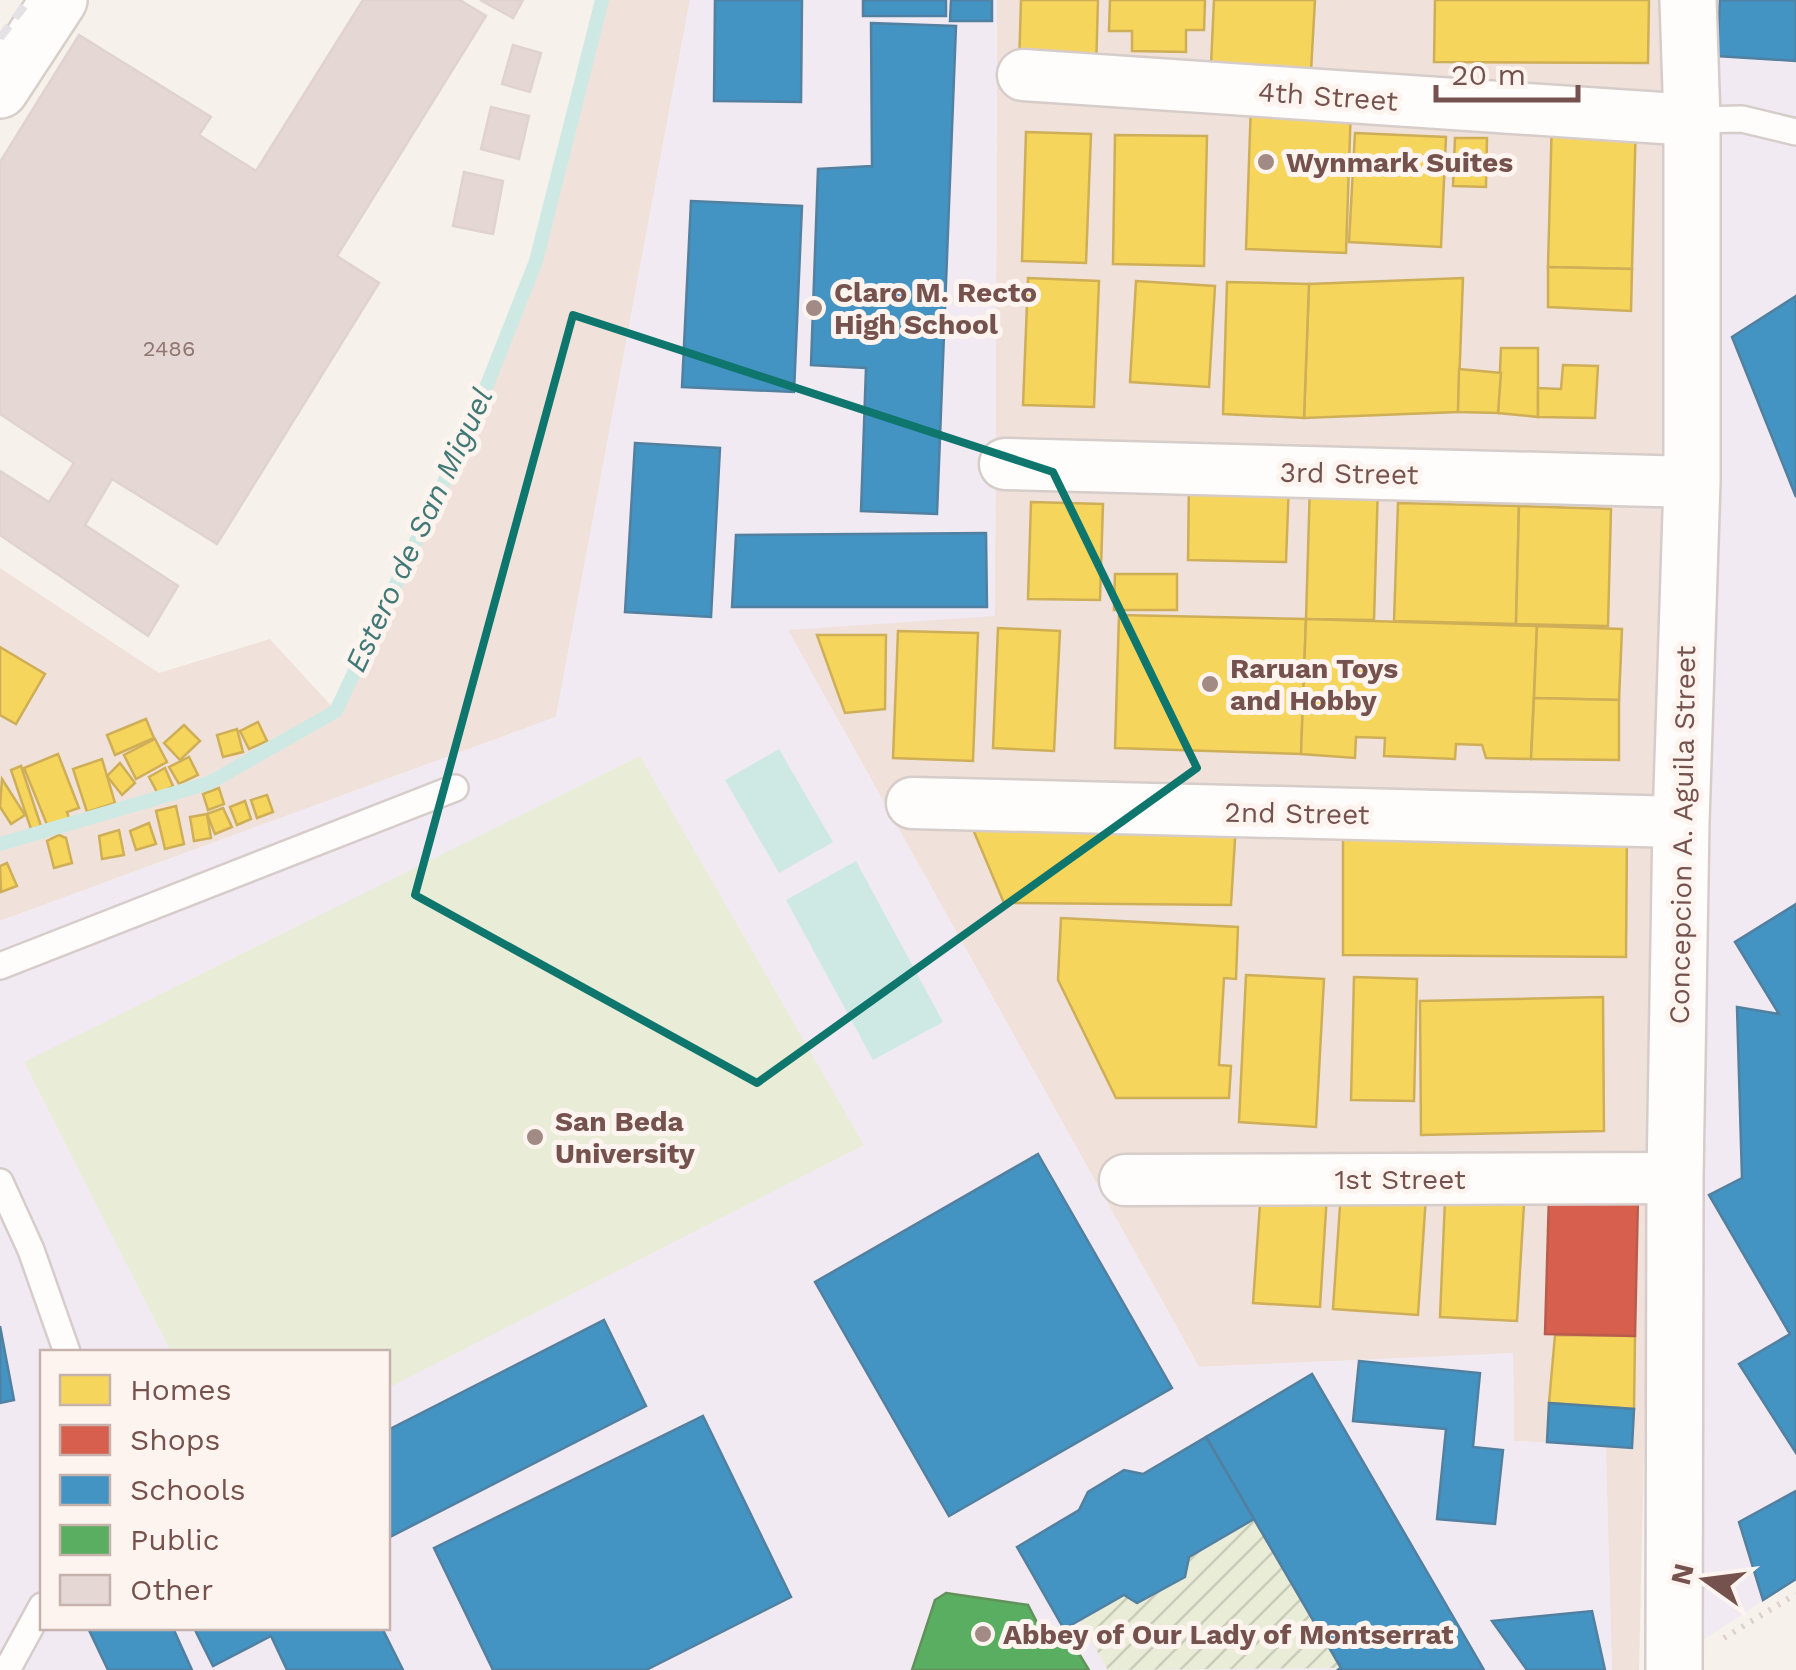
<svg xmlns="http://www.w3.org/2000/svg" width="1796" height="1670" font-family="'Work Sans',sans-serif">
<defs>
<pattern id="garden-furrows" width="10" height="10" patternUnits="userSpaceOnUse" patternTransform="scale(2.5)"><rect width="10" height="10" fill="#e9edd8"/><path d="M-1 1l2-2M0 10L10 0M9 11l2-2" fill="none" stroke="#cbcdbb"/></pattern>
</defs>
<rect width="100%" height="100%" fill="#f7f1ec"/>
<g fill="#f0e2da">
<polygon points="602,0 690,0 556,717 0,921 0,568 159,673 270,639 336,711 536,261"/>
<polygon points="997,0 1662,0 1668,397 1639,1670 1612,1670 1605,1446 1514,1441 1513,1354 1199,1367 787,629 995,615"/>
</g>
<g fill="#f1eaf3" fill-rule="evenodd">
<path d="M690,0H997L995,616L788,630L1199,1367L1513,1353L1514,1441L1606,1446L1612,1670H0V921L556,717ZM42,1352H388V1628H42Z"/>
<polygon points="1714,0 1796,0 1796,1579 1700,1642 1703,1234 1719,449"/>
</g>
<polygon fill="url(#garden-furrows)" points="1254,1519 1341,1668 1108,1670 1080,1621 1124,1595 1137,1602 1185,1577 1189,1557"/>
<polygon fill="#e9edd8" points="640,756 864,1145 388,1388 388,1352 171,1352 24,1062"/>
<g fill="#cee9e4">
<polygon points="779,749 833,842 779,873 725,780"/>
<polygon points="856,861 943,1022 873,1060 786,900"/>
</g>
<g fill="#f6d55c" stroke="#cfae58" stroke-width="2.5">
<polygon points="1021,0 1098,0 1096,70 1019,68"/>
<polygon points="1110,0 1205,0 1204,30 1186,30 1186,52 1132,51 1132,31 1109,31"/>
<polygon points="1214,0 1315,0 1311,71 1211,65"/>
<polygon points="1435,0 1649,0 1648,63 1434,62"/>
<polygon points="1251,103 1351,106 1346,253 1246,249"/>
<polygon points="1552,116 1636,118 1632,269 1548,267"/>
<polygon points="1026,132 1091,134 1086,263 1022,261"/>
<polygon points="1355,133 1446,137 1441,247 1349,242"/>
<polygon points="1115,135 1207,136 1204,266 1113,264"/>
<polygon points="1455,138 1487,138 1486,187 1453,186"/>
<polygon points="1548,267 1632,269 1631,311 1548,307"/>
<polygon points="1028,278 1099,281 1094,407 1023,405"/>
<polygon points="1463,278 1458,412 1304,418 1309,284"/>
<polygon points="1136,281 1215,286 1209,387 1130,382"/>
<polygon points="1227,282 1309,284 1304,418 1223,414"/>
<polygon points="1501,348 1538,348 1538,417 1498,413"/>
<polygon points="1563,365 1598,366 1595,418 1538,417 1538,388 1561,389"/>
<polygon points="1459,369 1501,373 1498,413 1458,412"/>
<polygon points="1189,480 1289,482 1286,562 1188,560"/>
<polygon points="1310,483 1378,484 1374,620 1306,619"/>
<polygon points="1031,502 1103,504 1100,600 1028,599"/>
<polygon points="1398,503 1519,506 1516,624 1394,621"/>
<polygon points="1519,506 1611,509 1608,626 1516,624"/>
<polygon points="1115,574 1177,574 1177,610 1114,610"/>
<polygon points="1119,615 1306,619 1301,754 1115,748"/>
<polygon points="1306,619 1537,626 1531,759 1486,758 1482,745 1456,744 1455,759 1384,756 1385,738 1356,737 1355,758 1301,754"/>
<polygon points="1537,626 1622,629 1619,700 1534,698"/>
<polygon points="998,628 1060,631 1054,751 993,748"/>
<polygon points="898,631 978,633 973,761 893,758"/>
<polygon points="817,635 886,635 885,709 845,713"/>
<polygon points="0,647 45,674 16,724 0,715"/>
<polygon points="1534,698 1619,700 1619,760 1531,759"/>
<polygon points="146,719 154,738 115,755 107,735"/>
<polygon points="258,722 267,741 249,749 240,731"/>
<polygon points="184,725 200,741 180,760 164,743"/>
<polygon points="237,729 243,752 223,757 217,735"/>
<polygon points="155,739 167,762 136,779 124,755"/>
<polygon points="58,754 79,808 67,812 69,818 48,827 24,768"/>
<polygon points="189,757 198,775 179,784 169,767"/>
<polygon points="102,759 115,803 87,812 73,769"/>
<polygon points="120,763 135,783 122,795 107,776"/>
<polygon points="21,766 41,826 31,829 11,770"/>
<polygon points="165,768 173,786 158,794 149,777"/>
<polygon points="2,779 25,815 11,824 0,807"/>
<polygon points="219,788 224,804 208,810 203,794"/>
<polygon points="267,795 273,812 257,818 251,800"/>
<polygon points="245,801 251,819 237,825 230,807"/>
<polygon points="176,806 184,844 165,849 156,811"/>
<polygon points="223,808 232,827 215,834 207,814"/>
<polygon points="207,814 211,838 194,841 190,817"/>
<polygon points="967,815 1236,823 1231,905 1004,903"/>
<polygon points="149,823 156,844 136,850 130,831"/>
<polygon points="1343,827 1627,829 1626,957 1343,955"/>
<polygon points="119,830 124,855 102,859 99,836"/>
<polygon points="59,835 66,838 72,863 54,868 47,841"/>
<polygon points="7,863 17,886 1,892 0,866"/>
<polygon points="1061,918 1238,927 1236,979 1224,978 1219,1065 1231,1066 1229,1098 1116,1098 1058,980"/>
<polygon points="1246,975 1324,979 1316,1127 1239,1122"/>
<polygon points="1354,977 1417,979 1414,1101 1351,1100"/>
<polygon points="1603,997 1604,1131 1421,1135 1420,1001"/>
<polygon points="1261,1190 1327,1194 1320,1307 1253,1303"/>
<polygon points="1341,1191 1426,1196 1418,1315 1333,1309"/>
<polygon points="1445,1200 1524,1204 1517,1321 1440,1317"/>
<polygon points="1555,1335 1635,1336 1634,1409 1549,1403"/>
</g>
<polygon fill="#d6604d" stroke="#b95c4d" stroke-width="2.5" points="1549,1196 1638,1197 1635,1336 1545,1334"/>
<g fill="#4393c3" stroke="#5280a0" stroke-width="2.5">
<polygon points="715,0 802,0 801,102 714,101"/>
<rect x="863" y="0" width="83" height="16"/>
<polygon points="951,0 992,0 992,21 950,21"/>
<polygon points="1720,0 1796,0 1796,61 1717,56"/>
<polygon points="871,23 956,26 937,514 861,511 866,368 811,365 818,169 872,166"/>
<polygon points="691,201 802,206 794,392 682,387"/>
<polygon points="1796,296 1796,497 1732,337"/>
<polygon points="635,443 720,448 711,617 625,612"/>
<polygon points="986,533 987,607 732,607 736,535"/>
<polygon points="1796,904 1796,1453 1739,1364 1790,1334 1709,1195 1742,1178 1737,1007 1779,1014 1735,942"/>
<polygon points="1038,1154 1172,1388 949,1516 815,1282"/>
<polygon points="604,1320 646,1406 388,1538 388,1430"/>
<polygon points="0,1326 14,1400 0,1403"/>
<polygon points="1359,1361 1480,1373 1473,1447 1503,1450 1495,1524 1437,1519 1446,1429 1353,1421"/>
<polygon points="1312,1374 1484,1670 1337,1670 1341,1668 1206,1437"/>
<polygon points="1549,1403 1634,1409 1632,1448 1547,1442"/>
<polygon points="703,1416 791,1597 646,1670 493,1670 434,1548"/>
<polygon points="1206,1437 1254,1519 1189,1557 1185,1577 1137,1603 1124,1595 1064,1629 1017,1547 1079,1510 1088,1492 1124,1470 1143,1474"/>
<polygon points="1796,1491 1796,1579 1763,1600 1739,1522"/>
<polygon points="1592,1611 1605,1670 1527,1670 1492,1621"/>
<polygon points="88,1628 173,1628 192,1670 108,1670"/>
<polygon points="194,1628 382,1628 403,1670 287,1670 271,1636 213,1666"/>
</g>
<polygon fill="#5aae61" stroke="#62925b" stroke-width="2.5" points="946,1593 1028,1605 1045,1638 1064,1629 1089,1670 912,1670 935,1600"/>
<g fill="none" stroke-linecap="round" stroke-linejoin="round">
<polyline stroke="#cee9e4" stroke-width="14" points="0,844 209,783 336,711 472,423 536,261 602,0"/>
</g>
<g fill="#e4d7d4" stroke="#e0d3cf" stroke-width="2.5">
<polygon points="363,0 460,0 486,16 337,256 379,283 217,544 112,479 85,525 178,586 148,636 0,535 0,471 49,502 74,463 0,414 0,162 79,35 211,117 199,135 256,171"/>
<polygon points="480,0 523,0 513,18"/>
<polygon points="513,45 541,53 530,92 502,84"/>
<polygon points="491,107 529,116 519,159 481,149"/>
<polygon points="464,172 503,181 493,234 453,226"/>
</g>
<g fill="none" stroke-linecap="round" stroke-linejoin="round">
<g stroke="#d6ccc9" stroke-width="30">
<g id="service">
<polyline points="1692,120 1742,119 1796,132"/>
<polyline points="0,966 455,788"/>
<polyline points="0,1182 31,1250 67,1352"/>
<polyline points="7,1670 42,1606"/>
</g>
</g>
<g stroke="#d6ccc9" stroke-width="55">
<g id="minor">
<polyline points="1023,75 1692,120"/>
<polyline points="1005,464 1692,482"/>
<polyline points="912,803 1681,822"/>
<polyline points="1125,1180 1675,1178"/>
</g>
</g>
<g stroke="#d6ccc9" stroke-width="60">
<polyline id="tertiary" points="1674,1670 1675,1178 1681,822 1692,482 1692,120 1688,0"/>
</g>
<g stroke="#d8ceca" stroke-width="60">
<polyline id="secondary" points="0,90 59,0"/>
</g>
<polyline stroke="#dad0cf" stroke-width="6" stroke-dasharray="2.5 8" stroke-linecap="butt" points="1724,1638 1796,1594"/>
<use href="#service" stroke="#fefdfc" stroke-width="25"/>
<use href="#minor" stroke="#fefdfc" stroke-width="50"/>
<use href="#tertiary" stroke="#fefdfc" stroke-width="55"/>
<use href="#secondary" stroke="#fefdfc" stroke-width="55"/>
<polyline stroke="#e4e2e5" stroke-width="8" stroke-dasharray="15 10" stroke-linecap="butt" points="0,38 29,0"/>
</g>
<path fill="none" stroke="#0f766e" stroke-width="8" stroke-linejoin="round" d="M573,315L1053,472L1197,768L757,1083L415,895Z"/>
<g fill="#a28a85" stroke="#fef4ef" stroke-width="4">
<circle cx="1266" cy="162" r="10"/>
<circle cx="814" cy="308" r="10"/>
<circle cx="1210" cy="684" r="10"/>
<circle cx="535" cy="1137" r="10"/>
<circle cx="983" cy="1634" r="10"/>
</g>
<g text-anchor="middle" stroke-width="10" stroke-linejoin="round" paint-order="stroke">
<g font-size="22" fill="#927671">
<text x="169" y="356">2486</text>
</g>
<g font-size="28" fill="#75524d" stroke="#fef4ef">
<text transform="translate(1328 96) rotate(4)" y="10">4th Street</text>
<text transform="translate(1349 473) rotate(1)" y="10">3rd Street</text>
<text transform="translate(1297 813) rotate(1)" y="10">2nd Street</text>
<text transform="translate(1682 835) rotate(-89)" y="10">Concepcion A. Aguila Street</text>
<text x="1400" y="1189">1st Street</text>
</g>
<g font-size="28" font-weight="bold" fill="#75524d" stroke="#fef4ef" text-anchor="start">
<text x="1286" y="172">Wynmark Suites</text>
<text x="834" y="302">Claro M. Recto<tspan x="834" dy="32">High School</tspan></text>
<text x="1230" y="678">Raruan Toys<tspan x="1230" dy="32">and Hobby</tspan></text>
<text x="555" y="1131">San Beda<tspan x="555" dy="32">University</tspan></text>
<text x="1003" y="1644">Abbey of Our Lady of Montserrat</text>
</g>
<g font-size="30" font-style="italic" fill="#417976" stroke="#fef4ef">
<text transform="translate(419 530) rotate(-65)" y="10">Estero de San Miguel</text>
</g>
</g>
<rect x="40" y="1350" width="350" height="280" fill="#fef4ef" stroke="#c7b3ae" stroke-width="2.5"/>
<rect x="60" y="1375" width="50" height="30" fill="#f6d55c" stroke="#c7b3ae" stroke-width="2.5"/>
<text x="130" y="1400" font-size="30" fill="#75524d">Homes</text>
<rect x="60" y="1425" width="50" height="30" fill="#d6604d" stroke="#c7b3ae" stroke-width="2.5"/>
<text x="130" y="1450" font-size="30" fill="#75524d">Shops</text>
<rect x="60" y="1475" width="50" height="30" fill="#4393c3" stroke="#c7b3ae" stroke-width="2.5"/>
<text x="130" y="1500" font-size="30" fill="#75524d">Schools</text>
<rect x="60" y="1525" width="50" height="30" fill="#5aae61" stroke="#c7b3ae" stroke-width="2.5"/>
<text x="130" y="1550" font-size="30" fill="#75524d">Public</text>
<rect x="60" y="1575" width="50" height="30" fill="#e4d7d4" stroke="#c7b3ae" stroke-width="2.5"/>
<text x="130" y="1600" font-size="30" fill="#75524d">Other</text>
<g transform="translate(1706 1580) rotate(284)" stroke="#fef4ef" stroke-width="8" paint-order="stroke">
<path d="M0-8L18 38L0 25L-18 38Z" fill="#75524d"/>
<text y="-15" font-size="28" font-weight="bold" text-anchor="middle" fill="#75524d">N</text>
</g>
<path d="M1436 85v15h142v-15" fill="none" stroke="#75524d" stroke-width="5"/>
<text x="1451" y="85" font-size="30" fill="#75524d" stroke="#fef4ef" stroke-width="8" paint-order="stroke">20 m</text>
</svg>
